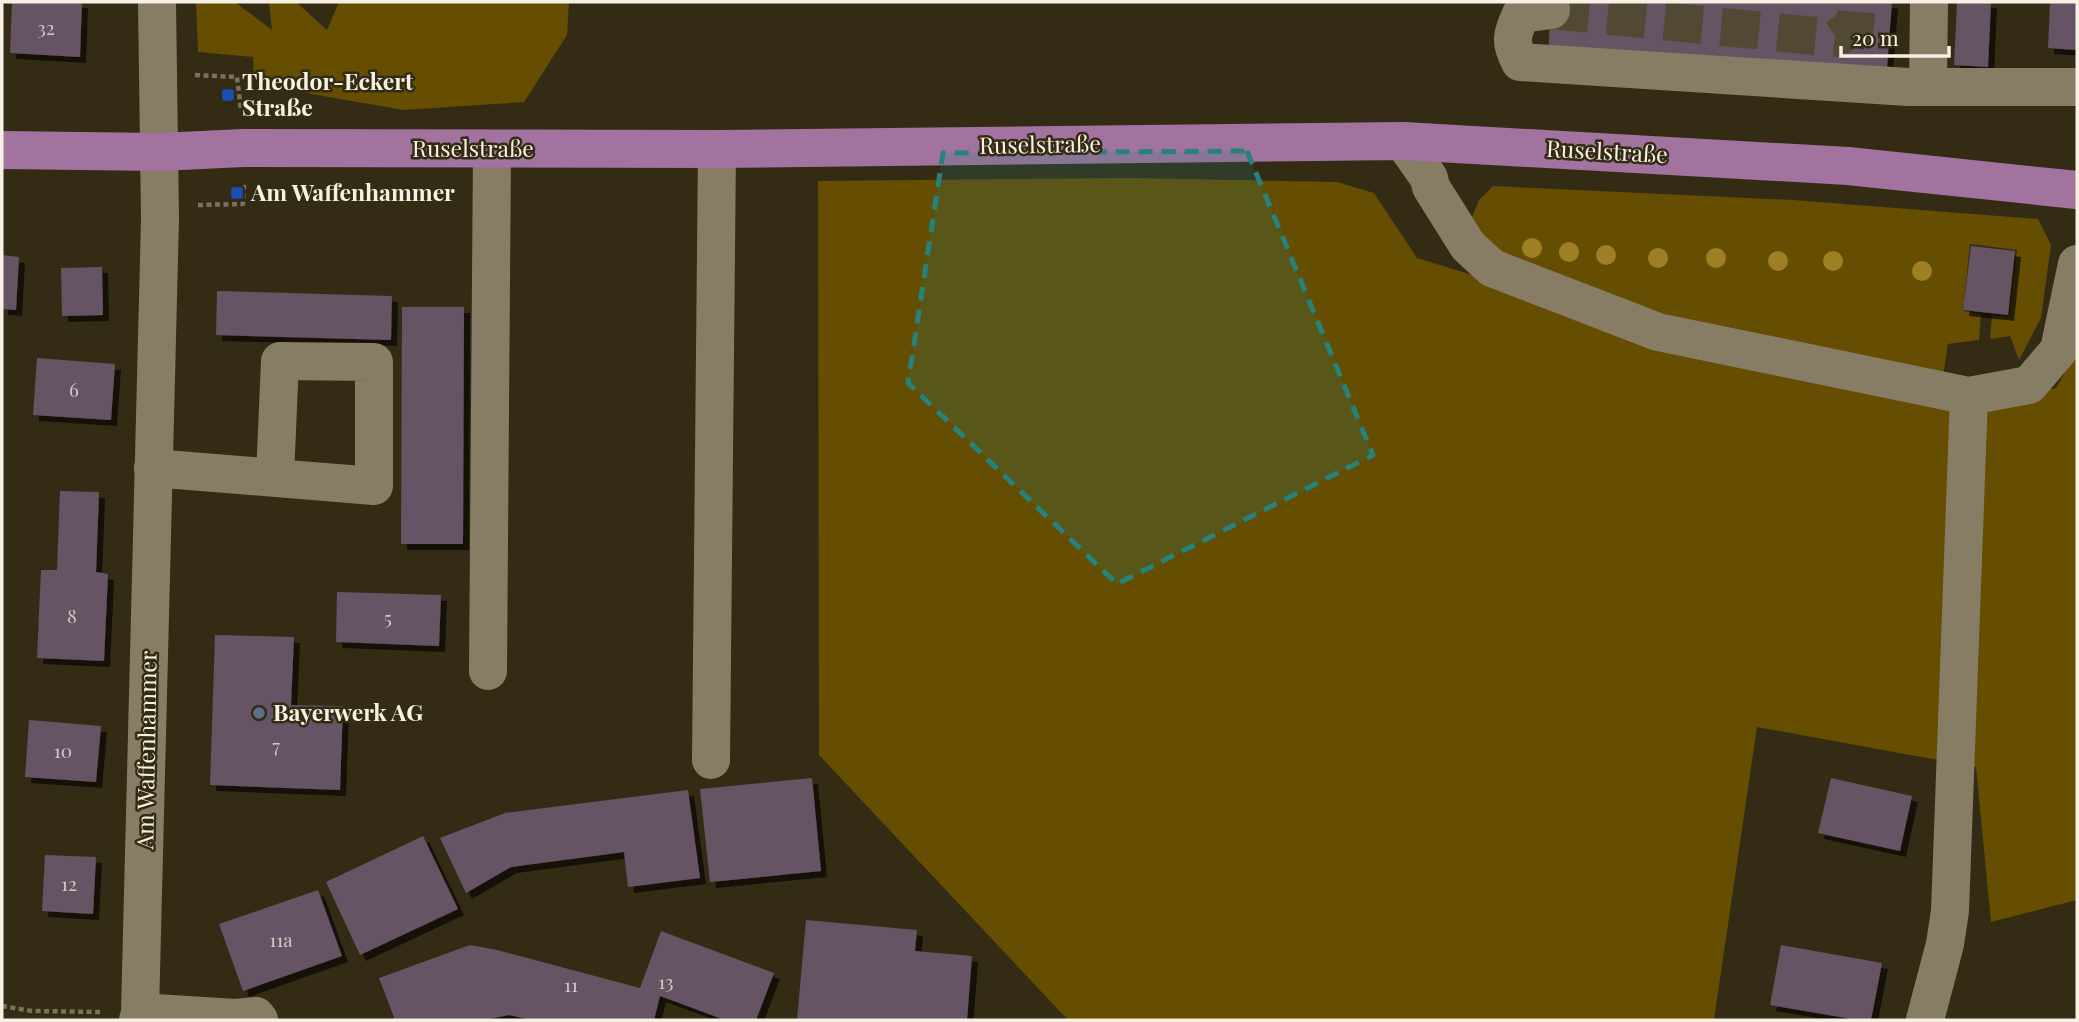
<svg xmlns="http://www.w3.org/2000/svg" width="2079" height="1022" font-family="'Playfair Display',serif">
<defs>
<filter id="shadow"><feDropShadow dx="6" dy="6" stdDeviation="0" flood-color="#0009"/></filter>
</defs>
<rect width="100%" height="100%" fill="#342b15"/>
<g fill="#654d02">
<polygon points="196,2 235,2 272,30 269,2 296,2 327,30 339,2 569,2 567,35 524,102 404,110 311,94 254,76 253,57 198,52"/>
<polygon points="1132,178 1337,182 1374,193 1417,258 1489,280 1979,403 2056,388 2077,351 2077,900 1991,922 1976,767 1757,727 1714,1020 1068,1020 819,755 818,181"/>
<polygon points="1493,186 1793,200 2038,219 2051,245 2041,318 2019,360 2010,336 1990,339 1992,316 2009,316 2017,250 1970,244 1963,311 1981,314 1979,340 1948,344 1942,382 1846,365 1548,281 1490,256 1469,225 1479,200"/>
</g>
<g fill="#665264" filter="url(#shadow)">
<polygon points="12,2 82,2 80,57 10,53"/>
<polygon points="1551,2 1892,2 1886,81 1548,56"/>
<polygon points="1957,2 1991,2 1988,67 1954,65"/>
<polygon points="2050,2 2077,2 2077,50 2048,48"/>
<polygon points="1971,246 2015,251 2008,315 1963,310"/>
<polygon points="2,255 19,257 16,310 2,309"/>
<polygon points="102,267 103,315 62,316 61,268"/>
<polygon points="217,291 392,296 391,340 216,335"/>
<polygon points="402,307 464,307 463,544 401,544"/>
<polygon points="37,358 115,364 111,420 33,415"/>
<polygon points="60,491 99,492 96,572 108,574 104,661 37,658 41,570 57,570"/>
<polygon points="337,592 441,595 439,646 336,642"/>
<polygon points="215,635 294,637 291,705 343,706 340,790 210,785"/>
<polygon points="29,720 101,726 96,782 25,777"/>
<polygon points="812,778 821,871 710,882 700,789"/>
<polygon points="1831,778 1912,796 1900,851 1818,833"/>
<polygon points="688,790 700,878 628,887 624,852 511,867 466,893 440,838 505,813"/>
<polygon points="423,836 458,909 360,955 326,882"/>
<polygon points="45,855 96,857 93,914 42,911"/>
<polygon points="318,890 342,956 243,991 219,924"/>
<polygon points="806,920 917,930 915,951 972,956 967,1020 797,1020"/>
<polygon points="661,931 774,973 756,1020 725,1020 660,996 654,1020 532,1020 509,1015 484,1020 395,1020 379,978 470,945 497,950 640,988"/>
<polygon points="1781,945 1882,963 1871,1020 1858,1020 1770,1005"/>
</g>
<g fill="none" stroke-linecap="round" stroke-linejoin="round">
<polyline stroke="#514934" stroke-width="38" stroke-dasharray="38 19" stroke-linecap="butt" points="1551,10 1836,38 1855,26 1857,2"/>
<g stroke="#7a725f" stroke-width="4.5" stroke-dasharray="5 3.5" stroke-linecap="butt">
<polyline points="195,75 237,77 241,110"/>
<polyline points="198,205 243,204 244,185"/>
<polyline points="2,1006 32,1011 102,1012"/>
</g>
<g stroke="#877d65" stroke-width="38">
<path d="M1551,10L1521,14C1512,35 1509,41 1520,62L1908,87H2077"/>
<polyline points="1928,85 1929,2"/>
<polyline points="1403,141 1429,178 1431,187 1468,246 1492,268 1658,332 1969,396 2029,385 2059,350 2077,264"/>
<polyline points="153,468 374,486 374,362 280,361 275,477"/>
<polyline points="488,671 492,149"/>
<polyline points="711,760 717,149"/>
<polyline points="140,1012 235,1018 256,1016 259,1020"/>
<polyline points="138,1020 140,1012 160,219 157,2"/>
<polyline points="1925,1020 1945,944 1950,911 1969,396"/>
</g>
<polyline stroke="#a2739f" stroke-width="38" points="2,150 160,152 243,148 717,149 1403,141 1848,166 2077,190"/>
</g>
<g fill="#9f7f24">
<circle cx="1532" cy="248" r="10"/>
<circle cx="1569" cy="252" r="10"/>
<circle cx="1606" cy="255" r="10"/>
<circle cx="1658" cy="258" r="10"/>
<circle cx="1716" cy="258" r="10"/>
<circle cx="1778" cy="261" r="10"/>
<circle cx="1833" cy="261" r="10"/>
<circle cx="1922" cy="271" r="10"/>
</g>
<path fill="#26827a" fill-opacity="0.2" stroke="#26827a" stroke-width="5" stroke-dasharray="14 9" stroke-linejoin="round" d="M1247,151L1373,455L1117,584L908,383L943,153Z"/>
<g fill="#1a4fb4" stroke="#342b15" stroke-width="2.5">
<rect x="221" y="88" width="14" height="14" rx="3.5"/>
<rect x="230" y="186" width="14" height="14" rx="3.5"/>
</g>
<circle fill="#5c6f8a" stroke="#342b15" stroke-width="2.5" cx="259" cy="713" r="7"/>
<g text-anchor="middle" stroke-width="5" stroke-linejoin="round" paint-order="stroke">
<g font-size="19" fill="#d3c9c4">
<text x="46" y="35">32</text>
<text x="74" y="397">6</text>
<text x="72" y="623">8</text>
<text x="388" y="625">5</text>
<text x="276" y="753">7</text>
<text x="63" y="758">10</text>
<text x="69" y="891">12</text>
<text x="281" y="947">11a</text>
<text x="666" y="989">13</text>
<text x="571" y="992">11</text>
</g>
<g font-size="23" font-weight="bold" fill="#f7f1e4" stroke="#342b15" text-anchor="start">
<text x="242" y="90">Theodor-Eckert<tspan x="242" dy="26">Straße</tspan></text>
<text x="251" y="201">Am Waffenhammer</text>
<text x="273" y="721">Bayerwerk AG</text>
</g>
<g font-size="23" fill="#f7f1e4" stroke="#342b15">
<text transform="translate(1040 145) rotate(-1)" y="8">Ruselstraße</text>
<text x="473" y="157">Ruselstraße</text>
<text transform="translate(1607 152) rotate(3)" y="8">Ruselstraße</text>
<text transform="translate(147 750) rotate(-89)" y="8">Am Waffenhammer</text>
</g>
</g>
<rect width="2079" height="1022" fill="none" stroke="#f7f1e4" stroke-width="7"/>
<path d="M1841 46v10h108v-10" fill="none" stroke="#f7f1e4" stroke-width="3.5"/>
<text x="1852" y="46" font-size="21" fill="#f7f1e4" stroke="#342b15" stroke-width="5" paint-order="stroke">20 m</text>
</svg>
